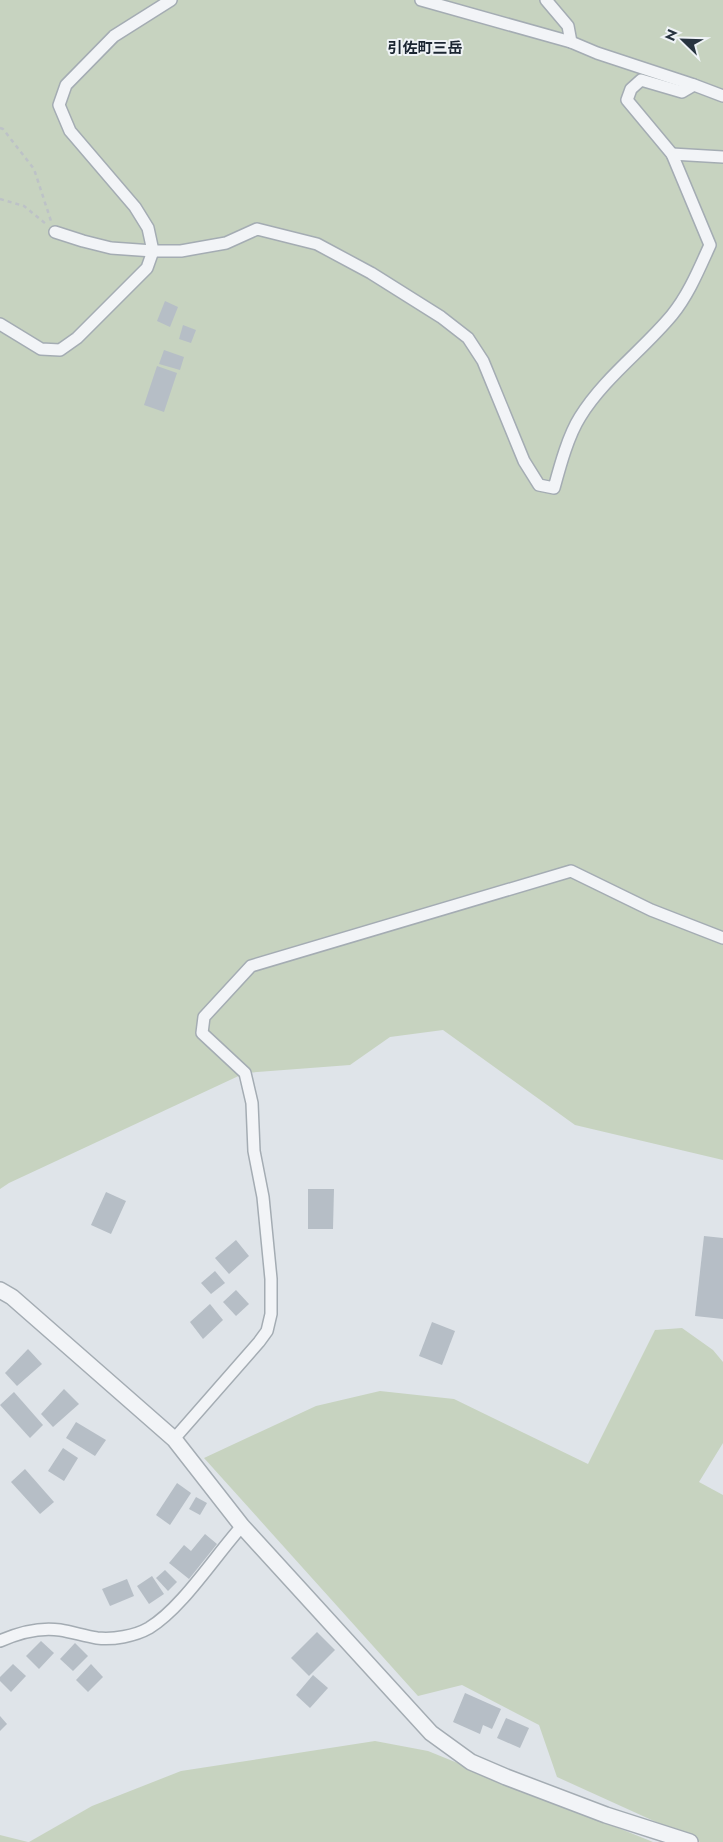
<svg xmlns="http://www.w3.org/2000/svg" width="723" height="1842" font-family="Jost,'Noto Sans JP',sans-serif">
<rect width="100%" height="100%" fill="#dfe4e9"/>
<g fill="#c7d3c0">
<polygon points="0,0 723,0 723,1160 575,1125 443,1030 390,1037 350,1065 245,1073 9,1183 0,1189"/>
<polygon points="682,1328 713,1350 723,1362 723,1443 699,1482 723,1495 723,1842 700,1842 557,1777 539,1725 462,1685 418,1696 204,1458 316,1406 380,1391 454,1399 588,1464 655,1330"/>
<polygon points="375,1741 428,1751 653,1842 29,1842 92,1806 181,1771"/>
<polygon points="0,1835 28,1842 0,1842"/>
</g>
<g fill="#b6bec6">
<polygon points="165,301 178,307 170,327 157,321"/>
<polygon points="183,325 196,330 191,343 179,339"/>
<polygon points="164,350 184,357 180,370 159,364"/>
<polygon points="157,366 177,373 164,412 144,405"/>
<polygon points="308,1189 334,1189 333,1229 308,1229"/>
<polygon points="106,1192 126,1201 111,1234 91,1225"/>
<polygon points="704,1236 723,1238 723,1319 695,1316"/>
<polygon points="236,1240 249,1256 229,1274 215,1258"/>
<polygon points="215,1271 225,1283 211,1294 201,1283"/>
<polygon points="236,1290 249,1304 236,1316 223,1302"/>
<polygon points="210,1304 223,1320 203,1339 190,1322"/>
<polygon points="432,1322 455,1331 442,1365 419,1356"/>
<polygon points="28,1349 42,1364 17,1386 5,1373"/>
<polygon points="64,1389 79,1404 53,1427 41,1414"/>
<polygon points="14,1392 43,1425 30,1438 0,1405"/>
<polygon points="76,1422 106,1440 95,1456 66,1438"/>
<polygon points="63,1448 78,1458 64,1481 48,1471"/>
<polygon points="25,1469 54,1502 40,1514 11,1482"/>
<polygon points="177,1483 191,1493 170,1525 156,1515"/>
<polygon points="196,1497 207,1503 200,1515 189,1509"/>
<polygon points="205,1534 217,1544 189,1579 169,1563 184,1545 191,1551"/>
<polygon points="165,1570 177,1582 168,1591 156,1578"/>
<polygon points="152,1576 164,1594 149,1604 137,1586"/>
<polygon points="127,1579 134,1596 110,1606 102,1589"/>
<polygon points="317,1632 335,1650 309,1676 291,1658"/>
<polygon points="41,1641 54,1653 39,1669 26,1656"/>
<polygon points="75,1643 88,1656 73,1671 60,1659"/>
<polygon points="13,1664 26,1676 11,1692 0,1681 0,1677"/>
<polygon points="91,1664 103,1677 88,1692 76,1680"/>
<polygon points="313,1675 328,1688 310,1708 296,1695"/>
<polygon points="465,1693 501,1709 492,1729 483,1725 480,1734 453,1722"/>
<polygon points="0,1716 7,1724 0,1731"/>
<polygon points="506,1718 529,1728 520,1748 497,1738"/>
</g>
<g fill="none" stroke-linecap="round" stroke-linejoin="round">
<g stroke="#a4acb3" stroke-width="14">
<g id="minor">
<polyline points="421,0 571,42 597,53 694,85 723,96"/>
<polyline points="546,0 568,26 571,42"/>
<polyline points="672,154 723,157"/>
<path d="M55,232L83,241L111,248L153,251H181L226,243L257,229L317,244L371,273L441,317L468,338L483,361L524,461L539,485L554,488C560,466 568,436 580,417C604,378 643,350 672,315C689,294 699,269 710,245L672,154L627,100L631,89L641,80L682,92L694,85"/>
<polyline points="0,324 41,349 60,350 77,338 147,268 153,251 148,228 135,207 70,131 59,105 66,85 114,36 171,0"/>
<polyline points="174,1439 259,1342 267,1331 271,1314 271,1279 263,1197 254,1151 252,1103 245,1073 202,1033 204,1017 251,966 571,871 651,910 723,938"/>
<path d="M0,1641C18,1633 40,1627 60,1630C72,1632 85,1636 97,1638C113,1640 135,1636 149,1628C182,1608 215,1556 242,1526"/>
</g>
</g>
<g stroke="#a4acb3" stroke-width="18">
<polyline id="tertiary" points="0,1290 12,1297 174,1439 242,1526 431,1733 471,1762 506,1777 606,1815 690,1842"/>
</g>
<g stroke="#bdc2c7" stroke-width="2.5" stroke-dasharray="4 4" stroke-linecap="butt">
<polyline points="0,128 3,129 34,169 51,221"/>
<polyline points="0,199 24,206 46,224"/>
</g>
<use href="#minor" stroke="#f2f4f7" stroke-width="11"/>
<use href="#tertiary" stroke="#f2f4f7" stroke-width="15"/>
</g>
<g text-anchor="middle" stroke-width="4" stroke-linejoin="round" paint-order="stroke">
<g font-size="15" font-weight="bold" fill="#1a2531" stroke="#eff3f6">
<text x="425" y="53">引佐町三岳</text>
</g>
</g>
<g transform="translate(683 40) rotate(293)" stroke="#eff3f6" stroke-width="4" paint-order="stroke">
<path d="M0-4L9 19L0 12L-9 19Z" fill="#283440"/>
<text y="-8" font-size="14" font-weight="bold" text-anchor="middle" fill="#283440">N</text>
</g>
</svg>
